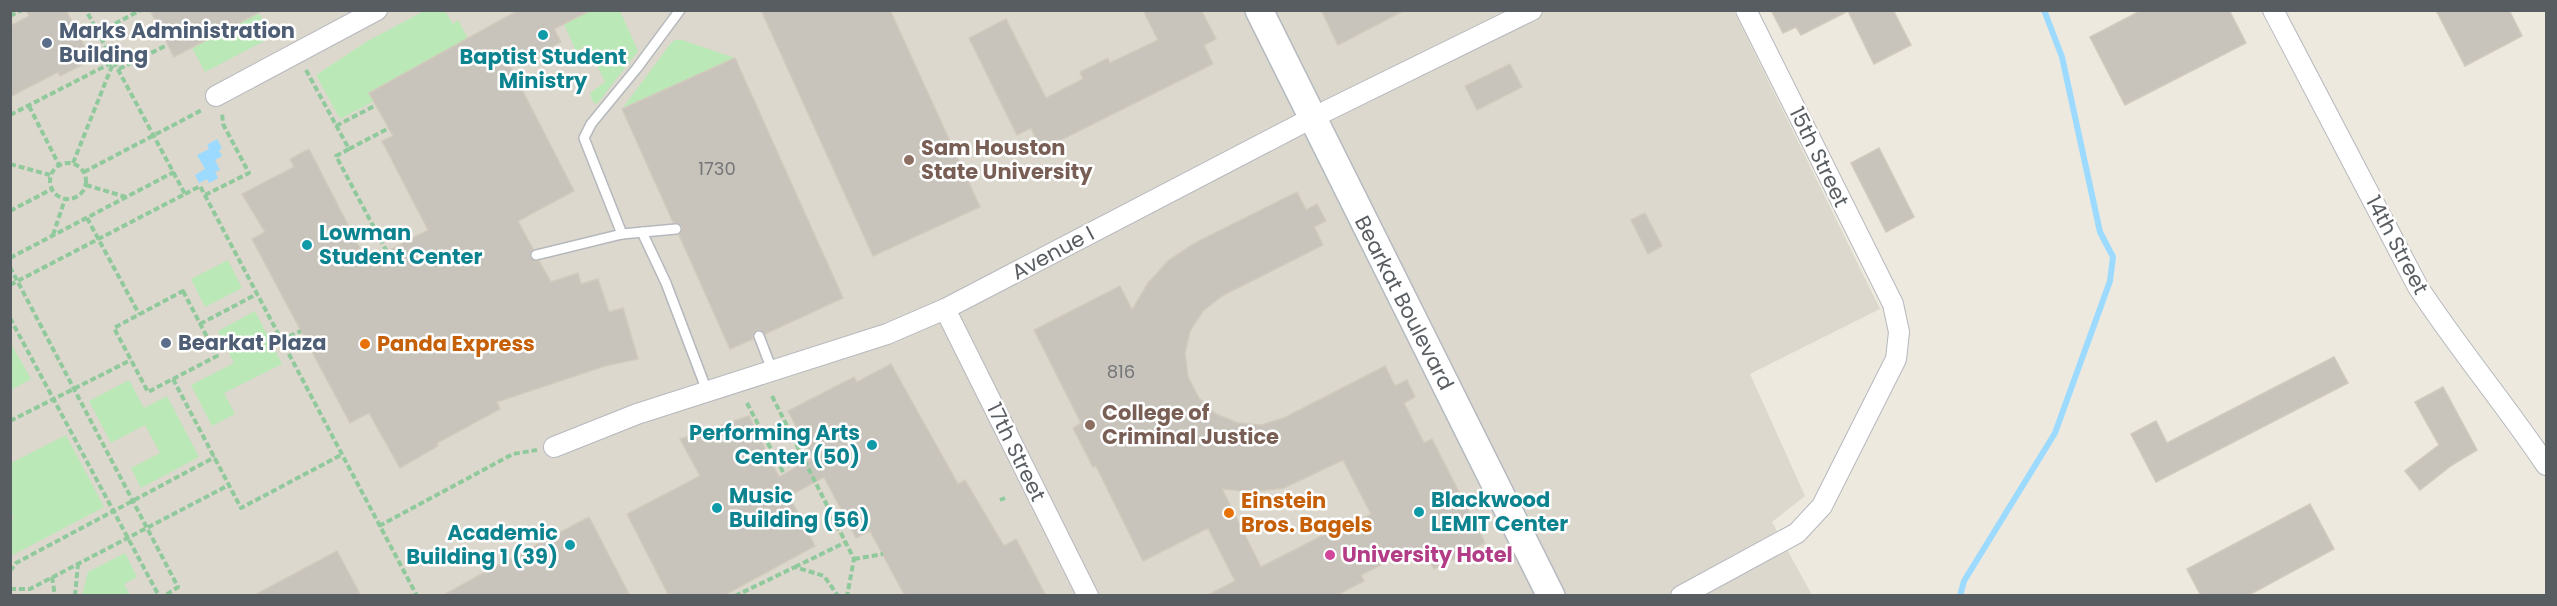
<svg xmlns="http://www.w3.org/2000/svg" width="2557" height="606" font-family="Poppins,sans-serif">
<rect width="100%" height="100%" fill="#ede9de"/>
<polygon fill="#dcd8cd" points="10,11 1734,11 1880,309 1750,374 1805,496 1772,522 1812,595 11,595"/>
<g fill="#bae8b7">
<polygon points="424,11 445,11 453,24 458,20 468,39 374,101 340,119 316,75 366,42"/>
<polygon points="573,11 620,11 638,51 597,104 592,101 590,93 605,82 587,45 576,51 564,24 576,18"/>
<polygon points="259,13 272,37 205,72 192,48"/>
<polygon points="675,40 682,40 735,58 622,109 671,43"/>
<polygon points="228,260 242,288 205,307 191,279"/>
<polygon points="255,311 282,364 224,393 235,414 212,426 191,385 234,363 218,331"/>
<polygon points="10,342 31,379 11,390 10,390"/>
<polygon points="129,380 144,408 167,396 199,457 141,488 131,468 160,453 145,425 111,443 89,401"/>
<polygon points="66,435 104,507 11,556 11,520 14,518 11,512 11,463"/>
<polygon points="125,553 137,577 124,584 130,595 82,595 88,572"/>
</g>
<polygon fill="#9cdbff" points="217,139 222,148 219,150 222,156 215,160 220,170 215,172 218,178 209,183 207,179 199,183 195,175 205,169 197,155 209,149 207,145"/>
<g fill="none" stroke-linecap="round" stroke-linejoin="round">
<polyline stroke="#9cdbff" stroke-width="6" points="1960,596 1964,581 2055,433 2110,281 2113,257 2100,232 2062,57 2044,10"/>
</g>
<g fill="#c8c3bb" stroke="#d2cabc" stroke-width="1.5" fill-rule="evenodd">
<polygon points="26,10 66,10 92,60 60,76 58,72 10,97 10,26 29,16"/>
<polygon points="150,10 264,10 174,57"/>
<polygon points="519,10 591,10 554,29 561,42 511,68 574,191 518,221 533,249 530,257 534,261 539,261 551,282 578,273 581,284 598,279 609,312 623,308 638,359 605,366 497,402 500,409 437,443 438,446 400,468 369,413 350,423 252,239 265,232 242,194 294,167 290,159 309,149 367,262 428,230 382,141 393,136 369,93"/>
<polygon points="761,10 890,10 980,207 873,256"/>
<polygon points="1143,10 1201,10 1216,39 1204,45 1213,64 1041,150 1031,128 1017,135 969,38 1006,19 1046,98 1083,79 1080,72 1108,58 1110,63 1158,40"/>
<polygon points="1321,10 1405,10 1338,45"/>
<polygon points="1771,10 1893,10 1911,45 1874,64 1848,11 1801,35 1796,27 1783,33"/>
<polygon points="2142,10 2229,10 2246,43 2125,105 2090,37"/>
<polygon points="2436,10 2509,10 2522,36 2465,66"/>
<polygon points="735,58 843,298 765,334 761,330 756,330 753,334 753,339 730,349 679,235 682,231 682,226 673,222 622,109"/>
<polygon points="1510,64 1522,87 1477,110 1465,86"/>
<polygon points="1879,148 1914,217 1886,232 1851,163"/>
<path d="M1297,192L1306,210L1317,204L1326,221L1314,227L1323,245L1222,296L1203,311L1190,331L1185,353L1188,377L1199,398L1216,414L1238,423L1261,425L1284,418L1385,366L1395,386L1407,380L1415,397L1404,403L1424,443L1432,439L1485,543L1434,569L1425,551L1409,559L1406,552L1361,575L1364,581L1336,596H1206L1235,581L1208,528L1143,561L1096,466L1093,467L1073,428L1081,423L1034,330L1120,286L1132,310L1148,283L1169,260L1195,243ZM1343,460L1371,514L1339,531L1337,528L1261,567L1222,489L1253,492L1284,488Z"/>
<polygon points="1645,213 1662,246 1648,254 1631,220"/>
<polygon points="2334,357 2348,383 2156,482 2131,434 2156,421 2167,443"/>
<polygon points="891,364 958,484 965,480 1004,546 1016,539 1046,596 905,596 870,531 856,538 824,477 789,496 815,546 723,596 669,596 627,514 700,476 680,439 749,416 779,477 813,458 788,411 854,377 857,382"/>
<polygon points="2443,387 2477,450 2452,465 2420,490 2405,471 2439,445 2415,402"/>
<polygon points="2310,504 2334,549 2247,596 2201,596 2187,569"/>
<polygon points="589,517 630,596 442,596 485,572"/>
<polygon points="337,551 361,596 253,596"/>
</g>
<g fill="none" stroke-linecap="round" stroke-linejoin="round">
<g stroke="#b5b8bd" stroke-width="12">
<g id="lane">
<polyline points="642,232 666,283 707,391"/>
<polyline points="622,234 584,138 591,124 637,68 680,10"/>
<polyline points="536,255 622,234 676,229"/>
<polyline points="759,336 772,370"/>
</g>
</g>
<g stroke="#b5b8bd" stroke-width="22">
<g id="street">
<path d="M2273,10L2418,287C2458,348 2505,404 2546,465"/>
<polyline points="216,96 377,10"/>
<polyline points="945,309 1088,596"/>
<polyline points="554,447 637,414 887,334 945,309 1312,118 1532,10"/>
<polyline points="1681,596 1797,533 1822,506 1896,359 1899,332 1893,304 1746,10"/>
</g>
</g>
<g stroke="#b5bac0" stroke-width="30">
<polyline id="secondary" points="1259,10 1551,596"/>
</g>
<g stroke="#90c99c" stroke-width="4" stroke-dasharray="6 3" stroke-linecap="butt">
<polyline points="10,16 22,10"/>
<polyline points="99,32 141,10"/>
<polyline points="119,69 167,45"/>
<polyline points="306,70 349,149 336,156 387,252"/>
<polyline points="29,106 59,165"/>
<polyline points="10,115 115,61"/>
<polyline points="336,126 376,105"/>
<polyline points="349,149 389,128"/>
<circle cx="68" cy="181" r="18"/>
<polyline points="73,163 114,61"/>
<polyline points="10,164 50,175"/>
<polyline points="84,172 202,110"/>
<polyline points="86,185 126,197"/>
<polyline points="185,194 200,186 417,596"/>
<polyline points="205,195 249,173 223,124 222,113"/>
<polyline points="10,211 52,189"/>
<polyline points="87,218 139,314"/>
<polyline points="53,235 65,199"/>
<polyline points="10,258 174,172"/>
<polyline points="10,267 178,587 164,596"/>
<polyline points="10,285 185,194 86,10"/>
<polygon points="183,291 217,356 148,392 114,328"/>
<polyline points="10,318 159,596"/>
<polyline points="200,324 257,294"/>
<polyline points="281,340 301,331"/>
<polyline points="173,379 241,508 341,455"/>
<polyline points="772,396 854,559 847,596"/>
<polyline points="747,403 784,474"/>
<polyline points="10,421 131,360"/>
<polyline points="1000,500 1005,498"/>
<polyline points="379,526 513,454 537,450"/>
<polyline points="854,559 883,554"/>
<polyline points="795,567 846,542"/>
<polyline points="10,571 16,563 215,457"/>
<polyline points="52,577 55,596"/>
<polyline points="10,589 30,589 229,485"/>
<polyline points="75,596 78,564"/>
<polyline points="735,596 795,567 824,576 838,596"/>
</g>
<use href="#lane" stroke="#fff" stroke-width="9"/>
<use href="#street" stroke="#fff" stroke-width="20"/>
<use href="#secondary" stroke="#fff" stroke-width="27"/>
</g>
<g fill="#0f9aa8" stroke="#fff" stroke-width="2">
<circle cx="543" cy="35" r="6"/>
<circle cx="307" cy="245" r="6"/>
<circle cx="872" cy="445" r="6"/>
<circle cx="717" cy="508" r="6"/>
<circle cx="1419" cy="512" r="6"/>
<circle cx="570" cy="545" r="6"/>
</g>
<g fill="#5c6f8a" stroke="#fff" stroke-width="2">
<circle cx="47" cy="43" r="6"/>
<circle cx="166" cy="343" r="6"/>
</g>
<g fill="#8d6e63" stroke="#fff" stroke-width="2">
<circle cx="909" cy="160" r="6"/>
<circle cx="1090" cy="425" r="6"/>
</g>
<g fill="#e8710a" stroke="#fff" stroke-width="2">
<circle cx="365" cy="344" r="6"/>
<circle cx="1229" cy="513" r="6"/>
</g>
<circle fill="#d1479c" stroke="#fff" stroke-width="2" cx="1330" cy="555" r="6"/>
<g text-anchor="middle" stroke-width="5" stroke-linejoin="round" paint-order="stroke">
<g font-size="18" fill="#747678">
<text x="717" y="175">1730</text>
<text x="1121" y="378">816</text>
</g>
<g font-size="21" font-weight="bold" fill="#4e5e75" stroke="#fff" text-anchor="start">
<text x="59" y="38">Marks Administration<tspan x="59" dy="24">Building</tspan></text>
<text x="178" y="350">Bearkat Plaza</text>
</g>
<g font-size="21" font-weight="bold" fill="#0d838f" stroke="#fff" text-anchor="start">
<text x="543" y="64" text-anchor="middle">Baptist Student<tspan x="543" dy="24">Ministry</tspan></text>
<text x="319" y="240">Lowman<tspan x="319" dy="24">Student Center</tspan></text>
<text x="860" y="440" text-anchor="end">Performing Arts<tspan x="860" dy="24">Center (50)</tspan></text>
<text x="729" y="503">Music<tspan x="729" dy="24">Building (56)</tspan></text>
<text x="1431" y="507">Blackwood<tspan x="1431" dy="24">LEMIT Center</tspan></text>
<text x="558" y="540" text-anchor="end">Academic<tspan x="558" dy="24">Building 1 (39)</tspan></text>
</g>
<g font-size="21" font-weight="bold" fill="#785e54" stroke="#fff" text-anchor="start">
<text x="921" y="155">Sam Houston<tspan x="921" dy="24">State University</tspan></text>
<text x="1102" y="420">College of<tspan x="1102" dy="24">Criminal Justice</tspan></text>
</g>
<g font-size="21" fill="#585d62" stroke="#fff">
<text transform="translate(1819 157) rotate(64)" y="7">15th Street</text>
<text transform="translate(2397 245) rotate(62)" y="7">14th Street</text>
<text transform="translate(1053 253) rotate(-28)" y="7">Avenue I</text>
<text transform="translate(1404 303) rotate(63)" y="7">Bearkat Boulevard</text>
<text transform="translate(1016 452) rotate(64)" y="7">17th Street</text>
</g>
<g font-size="21" font-weight="bold" fill="#c56008" stroke="#fff" text-anchor="start">
<text x="377" y="351">Panda Express</text>
<text x="1241" y="508">Einstein<tspan x="1241" dy="24">Bros. Bagels</tspan></text>
</g>
<g font-size="21" font-weight="bold" fill="#b23c85" stroke="#fff" text-anchor="start">
<text x="1342" y="562">University Hotel</text>
</g>
</g>
<rect width="2557" height="606" fill="none" stroke="#585d62" stroke-width="24"/>
</svg>
